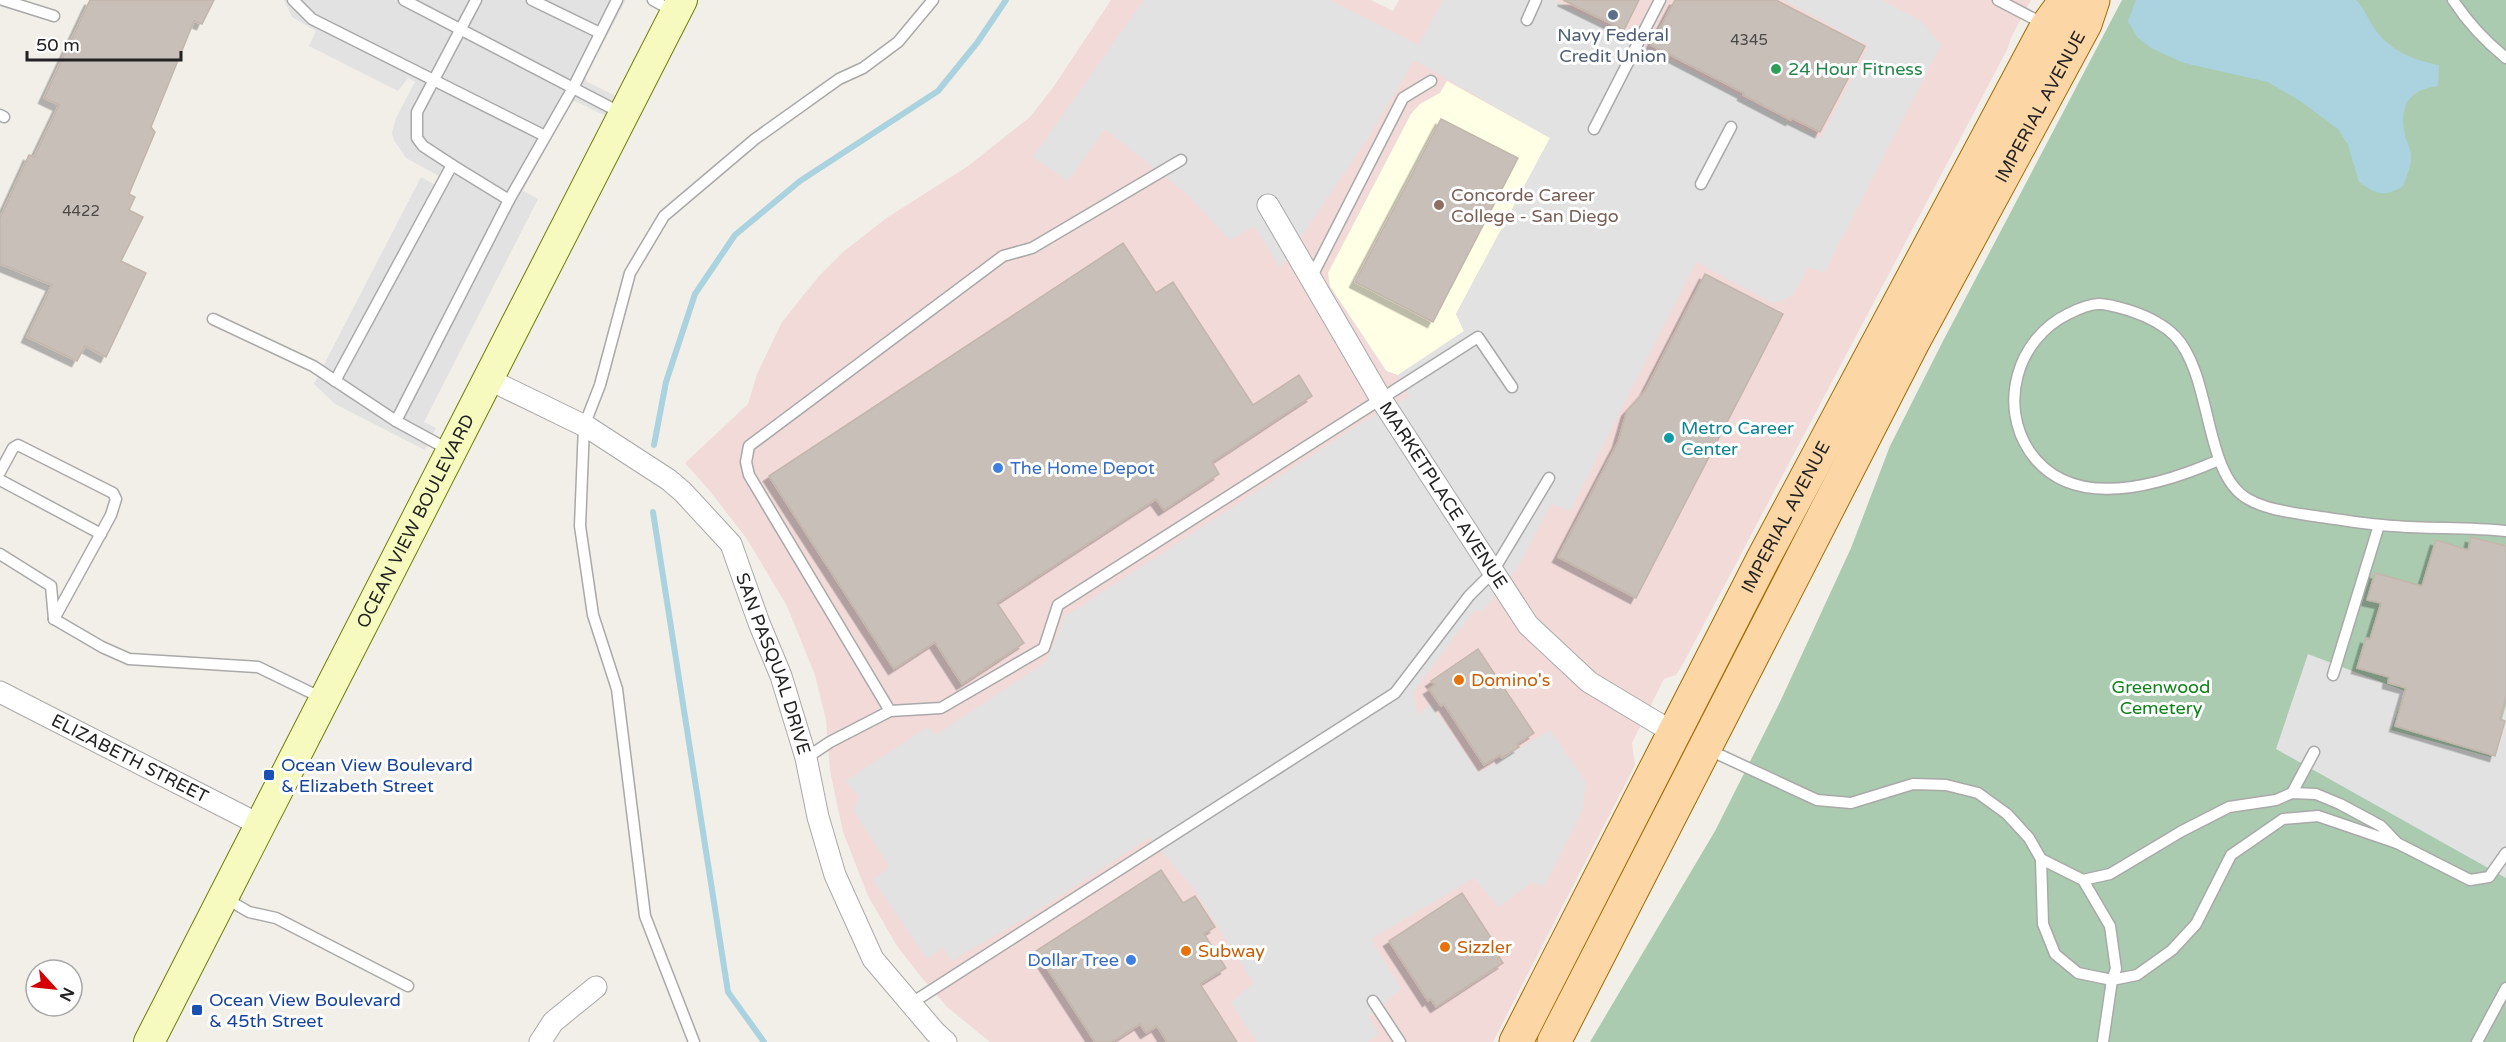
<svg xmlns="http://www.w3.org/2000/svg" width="2506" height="1042" font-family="'Varela Round',sans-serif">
<defs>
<filter id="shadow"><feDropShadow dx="-5.5" dy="5.5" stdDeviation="0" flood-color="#0004"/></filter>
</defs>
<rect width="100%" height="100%" fill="#f2efe9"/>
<path fill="#f2dad9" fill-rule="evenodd" d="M1111,0H1371L1393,11L1399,0H2031L2011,38L2007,50L1683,664L1676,675L1664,679L1632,743L1635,765L1493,1042H990L947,1007L922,978L897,946L868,896L843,832L830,771L826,720L815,675L787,606L747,539L709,490L685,463L748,404L757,374L782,322L819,276L842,253L885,219L968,166L1030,117L1052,89ZM1448,82L1456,314L1398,375L1386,371L1330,286L1420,104L1440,93Z"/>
<polygon fill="#ffffe5" points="1447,81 1550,138 1456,314 1464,331 1398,375 1387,371 1330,286 1328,273 1411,114 1420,104 1440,93"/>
<polygon fill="#aacbaf" points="2122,0 2506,0 2506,1042 1590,1042 1715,831 1780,702 1851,548 1890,446 1943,341"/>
<g fill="#e2e2e2">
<polygon points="284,0 626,0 585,76 587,82 616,96 606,116 575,101 569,104 523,191 538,199 424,422 436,428 425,450 335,404 314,384 421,177 435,185 439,176 406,158 394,140 392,133 396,118 415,82 408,78 398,91 309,46 316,31 292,17"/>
<polygon points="1144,0 1330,0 1419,45 1443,0 1555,0 1821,138 1869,46 1784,0 1882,0 1920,20 1941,45 1824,273 1809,267 1794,293 1786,299 1773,303 1696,262 1570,511 1551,504 1519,566 1483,611 1474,611 1413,692 1418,715 1431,704 1479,773 1550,730 1586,782 1583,809 1544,887 1532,882 1499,907 1474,878 1371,939 1401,989 1369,1017 1379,1034 1368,1042 1257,1042 1231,1002 1254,983 1194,889 1150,837 1034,913 951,961 943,947 927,959 873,880 890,867 854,811 859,796 845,781 928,727 936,735 1046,662 1066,616 1374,415 1410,396 1398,375 1464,331 1456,314 1550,138 1414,60 1370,135 1280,268 1255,226 1230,240 1187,194 1105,129 1068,181 1033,157"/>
<polygon points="2308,654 2405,691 2391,730 2491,757 2506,705 2506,878 2276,749"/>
</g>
<path fill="#aad3df" d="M2136,0H2356C2365,9 2369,22 2377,32C2391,51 2416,61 2439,65L2438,86C2408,90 2399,106 2405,136C2407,142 2410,148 2411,154C2412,164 2407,176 2403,186C2383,198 2377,194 2359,182L2348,145L2338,129L2300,101L2268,82L2184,63L2151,48L2137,37L2128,21Z"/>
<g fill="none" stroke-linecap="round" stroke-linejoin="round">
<g stroke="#aad3df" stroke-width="6">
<polyline points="654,445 666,382 695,294 735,235 800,181 938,91 977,43 1006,0"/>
<polyline points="653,512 728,992 764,1042"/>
</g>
</g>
<g fill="#c7bfb8" stroke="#c4b6ab" stroke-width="1.5" filter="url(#shadow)">
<polygon points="90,0 214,0 202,24 194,21 151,127 155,132 129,194 135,197 129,210 143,217 121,261 146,273 106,357 85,346 77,361 27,337 52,285 0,264 0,218 29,155 34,157 59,105 44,98"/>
<polygon points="1563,0 1639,0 1624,30"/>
<polygon points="1675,0 1776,0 1865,46 1820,132 1792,118 1791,120 1743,95 1744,93 1651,45"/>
<polygon points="1441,119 1518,158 1433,322 1355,282"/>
<polygon points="1123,243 1156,293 1173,282 1253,405 1299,375 1312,396 1212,462 1219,474 1164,510 1156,499 997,603 1024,643 962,684 935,642 894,669 769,476"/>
<polygon points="1705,274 1783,314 1636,598 1558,557 1618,442 1627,411 1645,391"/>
<polygon points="2471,537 2506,546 2506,697 2500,719 2505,721 2495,756 2395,726 2406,688 2388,683 2389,677 2357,668 2366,638 2370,639 2381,603 2367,600 2375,573 2422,586 2436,540 2468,550"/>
<polygon points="1478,649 1534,733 1517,744 1519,747 1502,758 1500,755 1484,765 1444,704 1441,706 1429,689 1435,685 1431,681"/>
<polygon points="1161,870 1183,903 1195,896 1215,927 1204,934 1226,968 1200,984 1237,1042 1167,1042 1157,1026 1146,1033 1140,1024 1112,1042 1095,1042 1036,951"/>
<polygon points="1462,893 1501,953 1498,955 1503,963 1436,1007 1431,999 1428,1001 1389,941"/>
</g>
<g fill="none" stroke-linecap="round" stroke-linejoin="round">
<g stroke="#a9a9a9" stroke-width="13">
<g id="service">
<polyline points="3,0 54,16"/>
<polyline points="293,0 312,19 545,136"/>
<polyline points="404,0 623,114"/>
<polyline points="532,0 600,33"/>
<polyline points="653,0 675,12"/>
<polyline points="1998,0 2044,24"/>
<path d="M2453,0C2468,23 2485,41 2506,58"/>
<polyline points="1527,20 1536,0"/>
<polyline points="0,115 4,117"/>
<polyline points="1594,129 1660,0"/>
<polyline points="452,165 509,200"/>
<polyline points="1701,184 1731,127"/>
<polyline points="1311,278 1403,98 1431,81"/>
<polyline points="213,319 313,366 396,421"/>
<polyline points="335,381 452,165 423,146 417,138 417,112 476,0"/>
<polyline points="451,451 396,421 509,200 573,88 617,0"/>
<path d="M2219,460C2164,484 2073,514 2030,452C1998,405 2017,339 2068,314C2076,310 2090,304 2099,304C2109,304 2121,308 2131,311C2146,316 2163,324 2175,336C2213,376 2203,474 2248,499C2269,511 2297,513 2320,517C2345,520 2369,525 2394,526C2431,529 2469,527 2506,531"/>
<polyline points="0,472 13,448 18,445 113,493 116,499 111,515 54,619"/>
<polyline points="0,480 101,534"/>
<polyline points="0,554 51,586 54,619"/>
<polyline points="54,619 102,647 129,659 258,667 324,699"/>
<polyline points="2333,675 2379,525"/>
<polyline points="890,711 749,475 746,462 749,446 1003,256 1032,248 1181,160"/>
<polyline points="1707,749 1817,800 1851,803 1913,784 1946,785 1978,793 2007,814 2029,838 2041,859 2043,924 2055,954 2078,973 2112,980 2137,975 2172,950 2196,924 2231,855 2283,819 2318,816 2397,843 2470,880 2489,877 2506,853"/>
<polyline points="806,758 830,742 890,711 941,708 1044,648 1058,605 1478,337 1512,387"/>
<polyline points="2292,793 2314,752"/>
<polyline points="2041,859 2083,880 2110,874 2182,831 2229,807 2276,800 2292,793 2316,794 2340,804 2381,826 2397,843"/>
<polyline points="2083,880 2110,926 2116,969 2112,980 2103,1042"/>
<polyline points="225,898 249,912 276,918 408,986"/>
<polyline points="1373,1001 1400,1042"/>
<polyline points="910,1004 1395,693 1469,596 1492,573 1549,478"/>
<polyline points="694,1042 645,916 617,689 593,615 580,526 584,426 600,385 630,273 664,216 755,139 839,79 863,68 898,42 933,0"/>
<polyline points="2477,1042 2506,988"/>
</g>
</g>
<g stroke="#a9a9a9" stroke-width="23">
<g id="minor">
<path id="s1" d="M1268,205L1381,399L1528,625L1589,682L1674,733"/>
<path id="s2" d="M488,379L589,428L669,480L683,492L731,544L759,623L781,676L806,758L818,817L835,875L873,959L935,1032L946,1042"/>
<path id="s3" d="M0,692L260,825"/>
<polyline points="540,1042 553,1022 596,987"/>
</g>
</g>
<g stroke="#707d05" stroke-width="32">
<g id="secondary">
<path id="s4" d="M149,1042L682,0"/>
</g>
</g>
<g stroke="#a06b00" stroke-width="35">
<g id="primary">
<path id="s5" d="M1516,1042L1763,559L2047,26L2066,0"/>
<path id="s6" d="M1554,1042L1913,342L2085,24L2093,0"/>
</g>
</g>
<use href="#service" stroke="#fff" stroke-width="10"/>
<use href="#minor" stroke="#fff" stroke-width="21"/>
<use href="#secondary" stroke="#f7fabf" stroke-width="30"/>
<use href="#primary" stroke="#fcd6a4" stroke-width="33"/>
</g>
<circle fill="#5c6f8a" stroke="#fff" stroke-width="2" cx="1613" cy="15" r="6"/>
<circle fill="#2e9e5b" stroke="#fff" stroke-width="2" cx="1776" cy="69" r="6"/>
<circle fill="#8d6e63" stroke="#fff" stroke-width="2" cx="1439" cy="205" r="6"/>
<circle fill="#0f9aa8" stroke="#fff" stroke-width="2" cx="1669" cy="438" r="6"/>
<g fill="#3f7fe0" stroke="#fff" stroke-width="2">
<circle cx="998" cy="468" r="6"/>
<circle cx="1131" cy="960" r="6"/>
</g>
<g fill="#e8710a" stroke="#fff" stroke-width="2">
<circle cx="1459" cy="680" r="6"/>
<circle cx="1445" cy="947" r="6"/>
<circle cx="1186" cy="951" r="6"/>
</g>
<g fill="#1a4fb4" stroke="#fff" stroke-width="2">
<rect x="263" y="769" width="12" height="12" rx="3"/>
<rect x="191" y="1004" width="12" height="12" rx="3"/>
</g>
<g text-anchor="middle" stroke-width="6" stroke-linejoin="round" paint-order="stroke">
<g font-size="15" fill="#4b4948">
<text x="1749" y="45">4345</text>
<text x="81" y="216">4422</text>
</g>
<g font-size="18" fill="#4e5e75" stroke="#fff">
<text x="1613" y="41">Navy Federal<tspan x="1613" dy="21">Credit Union</tspan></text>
</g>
<g font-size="18" fill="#27864d" stroke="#fff" text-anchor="start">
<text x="1788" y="75">24 Hour Fitness</text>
</g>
<g font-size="18" fill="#222" stroke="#fff">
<text dy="6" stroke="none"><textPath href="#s6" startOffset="1054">IMPERIAL AVENUE</textPath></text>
<text dy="6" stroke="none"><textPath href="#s1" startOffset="339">MARKETPLACE AVENUE</textPath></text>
<text dy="6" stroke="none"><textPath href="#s5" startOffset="590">IMPERIAL AVENUE</textPath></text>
<text dy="6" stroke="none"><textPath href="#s4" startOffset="585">OCEAN VIEW BOULEVARD</textPath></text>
<text dy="6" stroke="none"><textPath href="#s2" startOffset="424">SAN PASQUAL DRIVE</textPath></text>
<text dy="6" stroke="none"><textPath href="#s3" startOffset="146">ELIZABETH STREET</textPath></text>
</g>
<g font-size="18" fill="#785e54" stroke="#fff" text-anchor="start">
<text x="1451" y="201">Concorde Career<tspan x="1451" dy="21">College - San Diego</tspan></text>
</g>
<g font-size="18" fill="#0d838f" stroke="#fff" text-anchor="start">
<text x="1681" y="434">Metro Career<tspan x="1681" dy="21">Center</tspan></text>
</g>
<g font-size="18" fill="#366cbe" stroke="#fff" text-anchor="start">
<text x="1010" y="474">The Home Depot</text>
<text x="1119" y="966" text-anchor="end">Dollar Tree</text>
</g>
<g font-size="18" fill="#c56008" stroke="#fff" text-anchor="start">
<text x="1471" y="686">Domino's</text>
<text x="1457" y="953">Sizzler</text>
<text x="1198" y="957">Subway</text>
</g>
<g font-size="18" fill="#0c8416" stroke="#fff">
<text x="2161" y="693">Greenwood<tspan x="2161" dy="21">Cemetery</tspan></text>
</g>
<g font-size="18" fill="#164399" stroke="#fff" text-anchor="start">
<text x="281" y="771">Ocean View Boulevard<tspan x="281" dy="21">&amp; Elizabeth Street</tspan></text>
<text x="209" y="1006">Ocean View Boulevard<tspan x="209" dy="21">&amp; 45th Street</tspan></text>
</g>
</g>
<g transform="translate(54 988) rotate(117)"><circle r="28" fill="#ffffff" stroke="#a7a7a7" stroke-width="1.5"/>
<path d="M0-4.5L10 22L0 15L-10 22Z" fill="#d40000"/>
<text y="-9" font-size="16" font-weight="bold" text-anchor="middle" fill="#222222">N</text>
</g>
<path d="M27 51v9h154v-9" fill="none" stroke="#222222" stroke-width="3"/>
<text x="36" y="51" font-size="18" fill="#222222" stroke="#ffffff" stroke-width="4.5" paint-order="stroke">50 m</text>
</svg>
